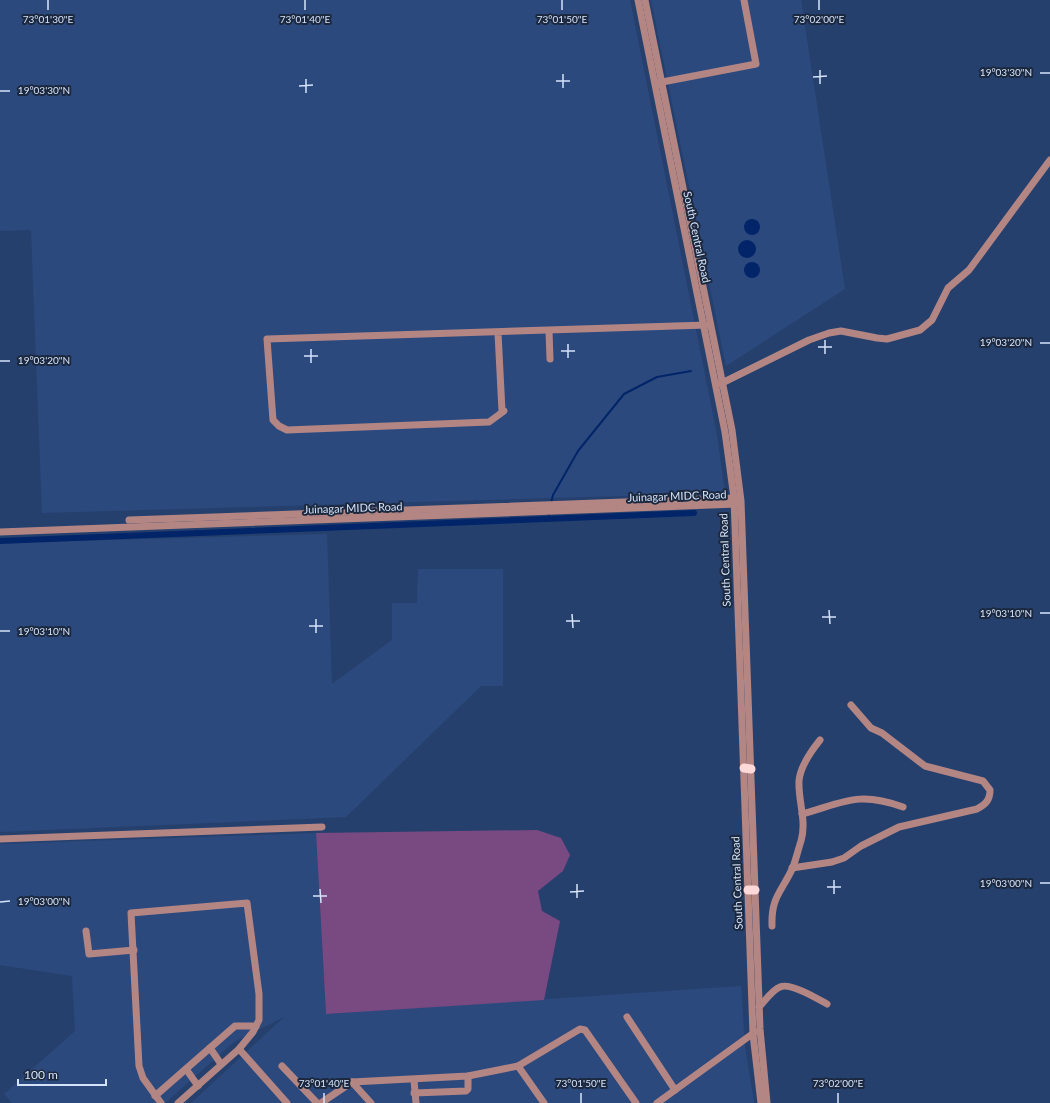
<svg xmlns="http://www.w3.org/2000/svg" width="1050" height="1103" font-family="Lato,sans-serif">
<rect width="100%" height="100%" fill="#26406e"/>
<g fill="#2c497e">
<polygon points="0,0 630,0 717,435 725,493 42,513 31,230 0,231"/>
<polygon points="651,0 801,0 845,289 726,366"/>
<polygon points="327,534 332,684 392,640 392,603 417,603 418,569 503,569 503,686 481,686 346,817 0,832 0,543"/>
<polygon points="316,833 326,1014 741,986 745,1047 754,1103 191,1103 284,1017 234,1042 165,1103 12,1103 4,1094 75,1031 72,976 0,965 0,844"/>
</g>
<polygon fill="#794982" points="537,830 561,838 570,855 563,871 538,891 542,911 560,921 544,1000 326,1014 316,833"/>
<g fill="#022569">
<circle cx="752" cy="227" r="8"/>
<circle cx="747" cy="249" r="9"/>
<circle cx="752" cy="270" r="8"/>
</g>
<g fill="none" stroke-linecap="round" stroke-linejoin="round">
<g stroke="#022569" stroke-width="2">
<polyline points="551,503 553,495 578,451 624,394 657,377 691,371"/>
<polyline points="548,519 549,513"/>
</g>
<polyline stroke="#022569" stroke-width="6" points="0,541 694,513"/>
<g stroke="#b38684" stroke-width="7">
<polyline points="638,0 725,432 734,498 753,1034 761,1103"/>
<polyline points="645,0 732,430 741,501 760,1029 767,1103"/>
<polyline points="657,83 756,64 744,0"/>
<polyline points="549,331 550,359"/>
<polyline points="498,333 502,411 504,411 489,422 287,430 279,426 273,420 267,339 707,325"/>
<polyline points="718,384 722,383 809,340 829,333 841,331 877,338 887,339 920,330 932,320 948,288 969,270 1050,160"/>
<polyline points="129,520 734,498 737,499"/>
<polyline points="0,532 737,504"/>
<path d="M802,814C845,802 858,791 903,807"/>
<polyline points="0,839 322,827"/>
<path d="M792,868L832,862L844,858L861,846L899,827L977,809C986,804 990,800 990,790L983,781L925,766L882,733L871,728L851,705"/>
<path d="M772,926C771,896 782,892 793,867C796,859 798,850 801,841C807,821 798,801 799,781C800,767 812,750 820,740"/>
<polyline points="86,931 89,954 134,950"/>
<path d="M759,1007C765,1001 772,990 780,987C790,982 818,999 827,1004"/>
<polyline points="627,1017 675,1090"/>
<polyline points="210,1048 221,1064"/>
<polyline points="239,1049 287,1103"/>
<polyline points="282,1066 317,1103"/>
<polyline points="518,1066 544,1103"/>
<polyline points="186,1069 198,1086"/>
<polyline points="414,1080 416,1103"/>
<polyline points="352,1082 371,1103"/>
<polyline points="414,1093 466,1091 468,1089 468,1076"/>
<polyline points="155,1096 235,1026 256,1026"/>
<polyline points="161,1103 143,1078 139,1066 131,913 247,903 259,994 259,1020 253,1032 239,1049 178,1103"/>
<polyline points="321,1103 352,1082 468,1076 518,1066 580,1029 585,1030 636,1103"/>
<polyline points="657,1103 755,1032"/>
</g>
<g stroke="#ffd9d7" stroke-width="9">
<polyline points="744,768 751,769"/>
<polyline points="748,890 755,890"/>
</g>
</g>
<path fill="none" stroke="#d5e3fa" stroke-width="1.5" d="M48,0V10M305,0V10M562,0V10M819,0V10M820,70V84M1040,73H1050M563,74V88M813,77L827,76M306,79V93M556,81H570M299,86L313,85M0,91H10M825,340V354M1040,343H1050M568,344V358M818,347H832M311,349V363M561,351H575M304,356H318M0,361H10M829,610L830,624M1040,613H1050M572,614L573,628M822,617H836M316,619V633M566,621H580M309,626H323M0,631H10M834,880V894M1040,883H1050M577,884V898M827,887H841M320,889L321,903M570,892L584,891M313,896H327M0,902L10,901M324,1093V1103M581,1093V1103M838,1093V1103"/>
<g text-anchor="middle" stroke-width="4" stroke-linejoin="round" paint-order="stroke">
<g font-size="11" fill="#d5e3fa" stroke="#1b283d">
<text transform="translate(697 237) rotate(78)" y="4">South Central Road</text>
<text transform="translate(677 496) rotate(-2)" y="4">Juinagar MIDC Road</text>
<text transform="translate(353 508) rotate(-2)" y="4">Juinagar MIDC Road</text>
<text transform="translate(725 560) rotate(-92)" y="4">South Central Road</text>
<text transform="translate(737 883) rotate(-92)" y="4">South Central Road</text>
</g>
</g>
<g font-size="10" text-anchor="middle" fill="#d5e3fa" stroke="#1b283d" stroke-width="4" stroke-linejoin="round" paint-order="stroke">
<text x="48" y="23">73°01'30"E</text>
<text x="305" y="23">73°01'40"E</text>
<text x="562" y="23">73°01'50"E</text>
<text x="819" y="23">73°02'00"E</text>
<text x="1006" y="76">19°03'30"N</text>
<text x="44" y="94">19°03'30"N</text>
<text x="1006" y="346">19°03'20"N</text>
<text x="44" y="364">19°03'20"N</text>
<text x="1006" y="617">19°03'10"N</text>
<text x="44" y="635">19°03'10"N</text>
<text x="1006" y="887">19°03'00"N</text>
<text x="44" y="905">19°03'00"N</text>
<text x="324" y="1087">73°01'40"E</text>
<text x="581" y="1087">73°01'50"E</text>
<text x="838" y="1087">73°02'00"E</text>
</g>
<path d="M18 1079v6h88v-6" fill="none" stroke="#d5e3fa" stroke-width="2"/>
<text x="24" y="1079" font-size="12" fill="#d5e3fa" stroke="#1b283d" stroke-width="3" paint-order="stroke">100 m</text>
</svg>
